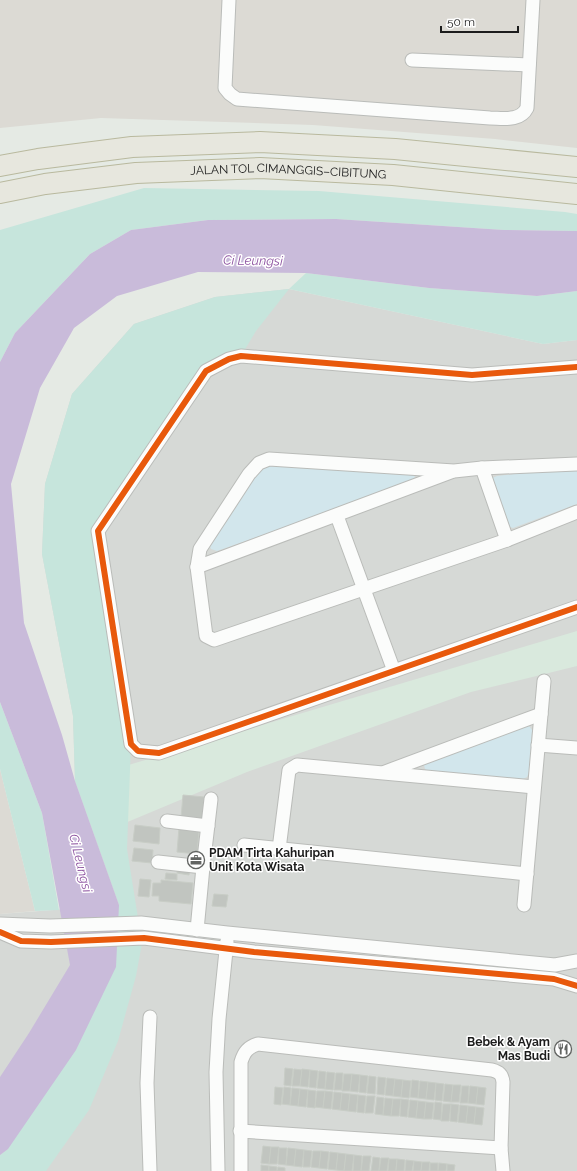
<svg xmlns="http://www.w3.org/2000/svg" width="577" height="1171" font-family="Raleway,sans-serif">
<rect width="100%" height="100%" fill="#e5eae4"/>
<polygon fill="#d6d9d6" points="289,289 543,344 577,340 577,1171 0,1171 0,914 119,905 75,781 73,716 42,554 45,484 72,394 134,324 215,297"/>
<g fill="#dcdad4">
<polygon points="0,0 577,0 577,148 495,139 313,125 101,118 0,128"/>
<polygon points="0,769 35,911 0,914"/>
</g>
<polygon fill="#d9e9dd" points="577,631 577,666 471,692 247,772 94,836 75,781"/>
<g fill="#c6e5dc">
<polygon points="144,188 319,191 565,212 577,214 577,231 504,230 336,219 208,220 131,230 90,254 15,333 0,362 0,230"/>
<polygon points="306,273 429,288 537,296 577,291 577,340 543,344 289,289 256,331 241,356 206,371 98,531 131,744 127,849 142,943 136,976 118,1041 89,1110 46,1171 0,1171 0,1155 8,1149 119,905 75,781 73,716 42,554 45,484 72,394 134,324 215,297 289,289"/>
<polygon points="0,702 42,813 59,910 35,911 0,769"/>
</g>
<g fill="#d2e6ec">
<path d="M266,463L414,471C416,478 414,481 408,484L217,551L211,549L209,542L259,467Z"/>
<polygon points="577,467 577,504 513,528 506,526 490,479 497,476"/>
<polygon points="526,724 529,726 532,730 529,772 527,777 521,780 428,771 425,769 424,765 427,761"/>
</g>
<polygon fill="#c9bbda" points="336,219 504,230 577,231 577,291 537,296 429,288 306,273 198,272 117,296 74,328 40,388 11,484 24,623 62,735 75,781 119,905 116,967 76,1050 8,1149 0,1155 0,1077 29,1033 70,965 42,813 0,702 0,362 15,333 90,254 131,230 208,220"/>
<g fill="#c1c5c0" stroke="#c8cdc6">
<polygon points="183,795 204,797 202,820 181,818"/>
<polygon points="135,825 160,828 159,844 133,841"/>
<polygon points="179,828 199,830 197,854 177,852"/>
<polygon points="134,848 153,850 152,863 132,861"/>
<polygon points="178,866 190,867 189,875 177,873"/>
<polygon points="166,873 177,874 177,880 165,879"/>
<polygon points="140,879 151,880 149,897 138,896"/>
<polygon points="161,880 193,883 191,904 159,901 159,896 152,896 153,883 161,883"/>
<polygon points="214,894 228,895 226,907 212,906"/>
<polygon points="285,1068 293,1069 291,1086 284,1085"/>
<polygon points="294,1069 302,1070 300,1086 292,1086"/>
<polygon points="302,1069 310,1070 308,1087 300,1086"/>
<polygon points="310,1070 318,1071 316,1088 309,1087"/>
<polygon points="319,1071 326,1072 325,1089 317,1088"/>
<polygon points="327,1072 335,1073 333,1090 325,1089"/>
<polygon points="336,1073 343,1073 342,1090 334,1090"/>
<polygon points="344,1074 352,1074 350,1091 342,1091"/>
<polygon points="352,1074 360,1075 358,1092 350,1091"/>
<polygon points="360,1075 368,1076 366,1093 359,1092"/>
<polygon points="369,1076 376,1077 375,1094 367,1093"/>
<polygon points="378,1077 386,1078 384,1095 377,1094"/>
<polygon points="387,1078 395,1079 393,1096 385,1095"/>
<polygon points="395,1079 403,1080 401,1097 393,1096"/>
<polygon points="403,1080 411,1081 409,1098 401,1097"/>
<polygon points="412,1080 419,1081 418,1098 410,1097"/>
<polygon points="420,1081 428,1082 426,1099 418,1098"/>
<polygon points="428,1082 436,1083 434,1100 426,1099"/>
<polygon points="436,1083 444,1084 442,1101 435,1100"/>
<polygon points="445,1084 453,1085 451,1102 443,1101"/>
<polygon points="453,1085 461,1085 459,1102 451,1102"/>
<polygon points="462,1086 469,1086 468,1103 460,1103"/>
<polygon points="470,1086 478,1087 476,1104 468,1103"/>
<polygon points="275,1087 283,1088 281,1105 274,1104"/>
<polygon points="284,1087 291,1088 290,1105 282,1104"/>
<polygon points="478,1087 486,1088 484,1105 476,1104"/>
<polygon points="292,1088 300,1089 298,1106 290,1105"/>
<polygon points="300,1089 308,1090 306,1107 298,1106"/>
<polygon points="308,1090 316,1091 315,1108 307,1107"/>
<polygon points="317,1091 325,1091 323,1108 315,1107"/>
<polygon points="325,1091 333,1092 331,1109 323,1108"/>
<polygon points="334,1092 342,1093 340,1110 332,1109"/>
<polygon points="342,1093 350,1094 348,1111 340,1110"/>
<polygon points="350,1094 358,1095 356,1112 348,1111"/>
<polygon points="358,1095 366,1096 364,1113 357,1112"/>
<polygon points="367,1096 375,1096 373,1113 365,1113"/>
<polygon points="377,1097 384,1098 383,1115 375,1114"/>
<polygon points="385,1098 393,1099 391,1116 383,1115"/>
<polygon points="393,1099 401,1099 399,1116 391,1116"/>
<polygon points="401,1099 409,1100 407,1117 400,1116"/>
<polygon points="410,1100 418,1101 416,1118 408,1117"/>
<polygon points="418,1101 426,1102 424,1119 416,1118"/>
<polygon points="426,1102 434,1103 432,1119 424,1119"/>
<polygon points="435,1102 442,1103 441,1120 433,1119"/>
<polygon points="443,1104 451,1104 449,1121 441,1121"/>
<polygon points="451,1104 459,1105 457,1122 450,1121"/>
<polygon points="460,1105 468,1106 466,1123 458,1122"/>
<polygon points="468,1106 476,1107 474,1124 466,1123"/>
<polygon points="476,1107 484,1108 482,1125 474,1124"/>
<polygon points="263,1146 271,1147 269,1164 261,1163"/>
<polygon points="271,1147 279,1147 277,1164 269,1164"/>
<polygon points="279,1148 287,1148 286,1165 278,1164"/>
<polygon points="288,1148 296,1149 294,1166 286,1165"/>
<polygon points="296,1149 304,1150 302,1167 294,1166"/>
<polygon points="304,1150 312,1151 310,1167 303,1167"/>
<polygon points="313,1151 321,1151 319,1168 311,1167"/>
<polygon points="321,1151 329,1152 327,1169 319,1168"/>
<polygon points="330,1152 338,1153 336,1170 328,1169"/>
<polygon points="338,1153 346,1154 344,1171 336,1170"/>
<polygon points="346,1154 354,1155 352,1171 344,1171"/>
<polygon points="354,1155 362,1156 361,1171 353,1171"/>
<polygon points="363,1156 371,1156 369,1171 361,1171"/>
<polygon points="373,1157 380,1158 379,1171 371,1171"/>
<polygon points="381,1158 389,1158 387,1171 379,1171"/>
<polygon points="389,1159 397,1159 396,1171 388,1171"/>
<polygon points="397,1159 405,1160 404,1171 396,1171"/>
<polygon points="406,1160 414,1161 412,1171 405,1171"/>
<polygon points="414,1161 422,1162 421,1171 413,1171"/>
<polygon points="422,1162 430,1162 429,1171 421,1171"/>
<rect x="430" y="1163" width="8" height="8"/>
<polygon points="439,1163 447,1164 446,1171 438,1171"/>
<polygon points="447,1164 455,1165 454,1171 447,1171"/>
<polygon points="261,1165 269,1166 269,1171 261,1171"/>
<polygon points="269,1166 277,1167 277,1171 269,1171"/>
<polygon points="278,1167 285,1168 285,1171 277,1171"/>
</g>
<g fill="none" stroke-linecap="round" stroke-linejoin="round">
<g stroke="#babcb9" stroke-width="15">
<g id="minor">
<path d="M229,0L225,88L230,94L237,99L490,118C502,118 520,122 527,108L533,0"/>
<polyline points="412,60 529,65"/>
<polyline points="577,367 472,375 241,356 229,359 206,371 98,531 131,744 138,751 159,753 577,607"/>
<polyline points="577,464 482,468 454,471 269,459 259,463 249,474 200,549 197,567 206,636 214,640 507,540 577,512"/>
<polyline points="482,468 507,540"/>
<polyline points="337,516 394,671"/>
<polyline points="197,567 451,472"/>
<polyline points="538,745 577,748"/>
<polyline points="385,772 541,714"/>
<polyline points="167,821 208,826"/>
<polyline points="244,845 527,874"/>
<polyline points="279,849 289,770 297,765 534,787"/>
<polyline points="158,862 203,867"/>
<polyline points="524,905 544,681"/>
<polyline points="0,924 50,926 141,923 227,933 555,965 577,961"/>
<polyline points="197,930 203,867 211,799"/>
<polyline points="0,932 21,941 51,942 144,938 254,952 554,979 577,986"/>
<polyline points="150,1017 147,1083 150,1171"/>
<polyline points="240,1131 501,1148"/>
<polyline points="218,1171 216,1072 219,1019 227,941"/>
<path d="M241,1171V1062C244,1052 248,1047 258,1044L492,1070C499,1072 502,1074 503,1082L501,1148L503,1171"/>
</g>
</g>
<g stroke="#b9b99e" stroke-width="22">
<g id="highway">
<polyline points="0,166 38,159 132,147 260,142 395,149 577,167"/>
<path id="s1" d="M0,193L45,184L136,173L260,168L393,175L577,194"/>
</g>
</g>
<use href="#minor" stroke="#fbfcfb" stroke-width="13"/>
<use href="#highway" stroke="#e7e7de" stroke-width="20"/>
<g stroke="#fff" stroke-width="8">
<g id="cycleway">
<polyline points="577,367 472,375 241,356 229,359 206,371 98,531 131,744 138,751 159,753 577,607"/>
<polyline points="0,932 21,941 51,942 144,938 254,952 554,979 577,986"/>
</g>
</g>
<use href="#cycleway" stroke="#e8590c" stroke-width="6"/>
</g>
<defs>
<g id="office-ring" transform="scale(0.9)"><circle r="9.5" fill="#fff" stroke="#626462" stroke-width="1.5"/><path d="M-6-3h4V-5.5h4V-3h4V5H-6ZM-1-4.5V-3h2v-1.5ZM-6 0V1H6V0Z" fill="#626462"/></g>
<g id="restaurant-ring" transform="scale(0.9)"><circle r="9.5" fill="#fff" stroke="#626462" stroke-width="1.5"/><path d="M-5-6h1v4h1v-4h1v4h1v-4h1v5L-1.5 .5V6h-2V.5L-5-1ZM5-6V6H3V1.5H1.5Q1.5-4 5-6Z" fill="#626462"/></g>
</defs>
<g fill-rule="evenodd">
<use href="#office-ring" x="196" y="860"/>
<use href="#restaurant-ring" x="563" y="1049"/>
</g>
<g text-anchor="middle" stroke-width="3" stroke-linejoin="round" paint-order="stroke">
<g font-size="12" fill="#1c1c1c" stroke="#fff">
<text dy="4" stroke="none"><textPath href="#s1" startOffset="290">JALAN TOL CIMANGGIS–CIBITUNG</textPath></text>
</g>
<g font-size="12" font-weight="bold" fill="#1c1c1c" stroke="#fff" text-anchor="start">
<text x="209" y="857">PDAM Tirta Kahuripan<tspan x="209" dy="14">Unit Kota Wisata</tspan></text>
<text x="550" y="1046" text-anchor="end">Bebek &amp; Ayam<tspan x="550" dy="14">Mas Budi</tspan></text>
</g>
<g font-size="13" font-style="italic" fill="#8d53a0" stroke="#fff">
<text transform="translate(253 260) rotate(1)" y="5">Ci Leungsi</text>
<text transform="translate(81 863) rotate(76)" y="5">Ci Leungsi</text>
</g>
</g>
<path d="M441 26v6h77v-6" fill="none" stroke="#1c1c1c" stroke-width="2"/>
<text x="447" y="26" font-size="12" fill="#1c1c1c" stroke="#ffffff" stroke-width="3" paint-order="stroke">50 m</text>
</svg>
